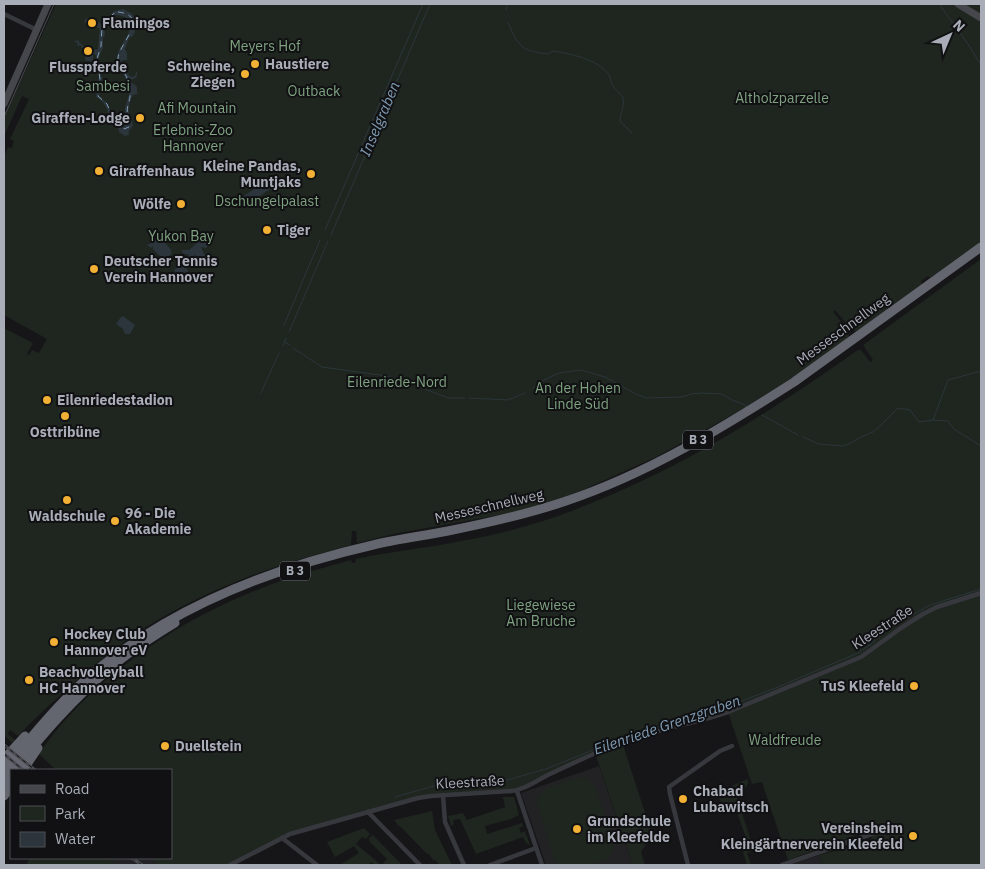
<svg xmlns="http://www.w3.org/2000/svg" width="985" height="869" font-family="'IBM Plex Sans',sans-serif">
<rect width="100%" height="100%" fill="#161618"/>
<g fill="#222225">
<polygon points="599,766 633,865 546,865 521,793"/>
<polygon points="819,855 823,865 790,865"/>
<polygon points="109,858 149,858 158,865 117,865"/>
</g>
<g fill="#1e261f">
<path d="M56,4H981V242L930,278L928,276L921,281L922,284L858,330L855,331L851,329L835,310L833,312C839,319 849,330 849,338L792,378L743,409L656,457L578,492L538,506L505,514L398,533L357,543L356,531H352L351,545C318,554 285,563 253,575C217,588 174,609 141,630C128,638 116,648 105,657C74,682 45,708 18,736L10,730L8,734L15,740L12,743L4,735V328L33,343L27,354L29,355L32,350L39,353L47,339L4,315V153H6L8,147L12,148L14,141L10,139L29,99L22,96L5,134L4,133V117Z"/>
<path d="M981,259V865H823L819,855L870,842L876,828L788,860L762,782L752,784L728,712L622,742L652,834L641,852L645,865H633L595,753L522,789L431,796L290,834L230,865H158L149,858H171V770H56L39,754L41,750C50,739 58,727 68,717C129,651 205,607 289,578C309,571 331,566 351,560L352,563H355L356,559L360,558C394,551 428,548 461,541C490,536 518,529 546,520C569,513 591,503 613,494C701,456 780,405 858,350H861L870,362L873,360L863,345Z"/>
<polygon points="578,777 587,778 595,786 615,841 613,851 607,859 590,865 559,865 555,862 536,801 541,793 547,788"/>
<polygon points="748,779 748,784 737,798 754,850 747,853 751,865 747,865 743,852 748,844 735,806 724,810 717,792"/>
<polygon points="503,797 514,797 519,815 511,819 485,826 487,834 522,823 523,826 519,828 521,833 525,831 530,845 526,843 523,837 476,854 460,819 453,820 454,824 451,826 448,816 463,813 467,820 505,807"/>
<polygon points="432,811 435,830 452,865 440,865 435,860 434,861 428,853 427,854 425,852 403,829 398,825 394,820"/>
<polygon points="364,828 370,834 366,839 362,837 356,844 381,865 374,865 372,862 367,865 340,865 359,853 354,846 335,857 327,842"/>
<polygon points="373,835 402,865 382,865 387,859 370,842 369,838"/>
<polygon points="30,858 109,858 117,865 26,865"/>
</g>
<g fill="#2c353c" fill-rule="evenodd">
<path d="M123,9L131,13L135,18L136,21L135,32L133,36L129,38L125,49L127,53V60H123L119,65L131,77L135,76L137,70C137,77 138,78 130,80L131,83L134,84L137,87V93L138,94L133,95L132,96C130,101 128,108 129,114C130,119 133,122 133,126C130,129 128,131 129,135L125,136L119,132L118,128L114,126L108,118C109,108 104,102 96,97L99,77L96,55L93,54V62L85,60L86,51L80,45L78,46L77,45L78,43L75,42V40L77,41L79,40V42L87,49H93L94,51V50L98,49L100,26L114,11ZM115,15C149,18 118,43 117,58C116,67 123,72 126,79C127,82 129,87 129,90C130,98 124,105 125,112C125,116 128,120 129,123L124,126L113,119L108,104L99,96L102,79L98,61L100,54L103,48V38L105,34C102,27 110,19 115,15Z"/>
<polygon points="265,181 267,183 270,181 274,186 248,205 245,202 247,200 244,196"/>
<polygon points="157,237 162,239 172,251 171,252 172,254 163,259 153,249 153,246 151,248 147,245 155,241 155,239"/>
<path d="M199,241H205L209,245L206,248L201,247L205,256L200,257L194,255L192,258L185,263L187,266L186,267L188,271V273L181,272L178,274H176L174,270C180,266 188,262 189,255L182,253V250H189Z"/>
<polygon points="123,316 135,325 130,334 125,334 123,329 116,324 121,317"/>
</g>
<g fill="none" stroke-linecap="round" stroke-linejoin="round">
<g stroke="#2c353c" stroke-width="1">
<polyline points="939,4 968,44 981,65"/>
<polyline points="506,10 508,4"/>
<path d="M508,22C518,47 522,51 548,54L553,51C571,54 598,59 609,75C612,79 610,83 613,86C616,91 621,93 623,98C625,106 620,114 620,121L632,133"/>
<polyline points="215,132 222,130 219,124"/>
<polyline points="325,230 423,4"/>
<polyline points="331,235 430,4"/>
<polyline points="284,325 320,240"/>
<polyline points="289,332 328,241"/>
<polyline points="285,342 290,345"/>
<polyline points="283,346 286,338"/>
<polyline points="293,348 322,367 387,376 417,386 448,398 465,398"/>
<polyline points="533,388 544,380 559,373 581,370 605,377 636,394 646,398 682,397 691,394 702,393 722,394 732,400 743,404 748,407"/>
<polyline points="261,393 279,353"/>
<polyline points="469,398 508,400 525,393"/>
<polyline points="762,415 798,435"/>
<polyline points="933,420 948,380 981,371"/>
<polyline points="803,437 819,444 843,446 853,442 861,437 873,432 880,426 898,408 910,410 919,422 933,420 948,421 954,429 981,446"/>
<polyline points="395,797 437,785 463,785 507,780 546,769 635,733 703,716 778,687 858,653 871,644 886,630 930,605 981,589"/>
</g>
<polyline stroke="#2c353c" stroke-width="5" points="87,21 92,21 100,26"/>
<path stroke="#7f9bb3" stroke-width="1" stroke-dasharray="6 5" stroke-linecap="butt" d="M118,12C151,16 119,44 118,58C117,68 124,70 127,78C128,81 130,86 130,89C132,104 122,107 131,123L129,127L124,129L115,123L111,118L109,109L107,104L98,96L100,79L97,59L101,46L102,26L113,14Z"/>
<g stroke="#37383d" stroke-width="4.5">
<polyline points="4,14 37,30"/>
<polyline points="517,791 542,865"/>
<polyline points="443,795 445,822 464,865"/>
<polyline points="368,812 420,865"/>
<polyline points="282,838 317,865"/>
<path d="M230,865L290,834L418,798L431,796L511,791C525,790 537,780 550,774C573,763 596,752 621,743C655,729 693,724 728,712L861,657L901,628L923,614L937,607L981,593"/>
<polyline points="490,865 536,848"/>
<polyline points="688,865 670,794 669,787 720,751 732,746"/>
<polyline points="782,865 886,829"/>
</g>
<g stroke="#45474d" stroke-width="7">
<polyline points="958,4 981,18"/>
<polyline points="4,104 48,4"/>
</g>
<g stroke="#63666e" stroke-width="9">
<polyline points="4,759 25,736"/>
<path d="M14,770C43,734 73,699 109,669C129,652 152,637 175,623"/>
<polyline points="23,770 38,748"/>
<path d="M4,771C29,739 55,707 85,680C166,609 268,569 373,545C397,539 423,536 448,531C488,523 528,514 566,501C647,474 722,428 794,382L981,247"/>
<polyline points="4,783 11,774"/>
<polyline points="4,796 11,786"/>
</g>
<polyline stroke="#4a4c52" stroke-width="1" points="4,117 54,4"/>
<g stroke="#4a4c52" stroke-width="3">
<g id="rail">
<polyline points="4,745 35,770"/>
<polyline points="4,754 23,770"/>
<polyline points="132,858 142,865"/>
</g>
</g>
<use href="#rail" stroke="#111113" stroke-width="1" stroke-dasharray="4" stroke-linecap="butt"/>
</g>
<g fill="#f2b134" stroke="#111113" stroke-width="2">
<circle cx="92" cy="23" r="5"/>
<circle cx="88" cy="51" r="5"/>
<circle cx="255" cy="64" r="5"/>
<circle cx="245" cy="74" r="5"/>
<circle cx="140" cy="118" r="5"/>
<circle cx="99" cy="171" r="5"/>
<circle cx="311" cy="174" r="5"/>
<circle cx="181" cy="204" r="5"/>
<circle cx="267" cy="230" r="5"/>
<circle cx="94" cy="269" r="5"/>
<circle cx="47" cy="400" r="5"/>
<circle cx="65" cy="416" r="5"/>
<circle cx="67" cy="500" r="5"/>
<circle cx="115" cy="521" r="5"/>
<circle cx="54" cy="642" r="5"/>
<circle cx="29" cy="680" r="5"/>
<circle cx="914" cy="686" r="5"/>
<circle cx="165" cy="746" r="5"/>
<circle cx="683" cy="799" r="5"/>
<circle cx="577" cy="829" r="5"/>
<circle cx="913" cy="836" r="5"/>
</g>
<g text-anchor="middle" stroke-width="4" stroke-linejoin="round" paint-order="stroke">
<g fill="#111113" stroke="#7b7e86" stroke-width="1">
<rect x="683" y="430.5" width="30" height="19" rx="4"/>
<rect x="280" y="561.5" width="30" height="19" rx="4"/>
</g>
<g font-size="12" font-weight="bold" fill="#a8adb8">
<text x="698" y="444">B 3</text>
<text x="295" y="575">B 3</text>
</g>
<g font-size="14" font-weight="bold" fill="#a8adb8" stroke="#111113" text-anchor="start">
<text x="102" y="28">Flamingos</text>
<text x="265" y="69">Haustiere</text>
<text x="235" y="71" text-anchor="end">Schweine,<tspan x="235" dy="16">Ziegen</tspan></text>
<text x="88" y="72" text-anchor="middle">Flusspferde</text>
<text x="130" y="123" text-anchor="end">Giraffen-Lodge</text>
<text x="301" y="171" text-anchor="end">Kleine Pandas,<tspan x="301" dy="16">Muntjaks</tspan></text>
<text x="109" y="176">Giraffenhaus</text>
<text x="171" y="209" text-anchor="end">Wölfe</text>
<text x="277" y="235">Tiger</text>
<text x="104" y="266">Deutscher Tennis<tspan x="104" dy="16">Verein Hannover</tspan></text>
<text x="57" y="405">Eilenriedestadion</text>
<text x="65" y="437" text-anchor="middle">Osttribüne</text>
<text x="125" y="518">96 - Die<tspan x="125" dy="16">Akademie</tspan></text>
<text x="67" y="521" text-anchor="middle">Waldschule</text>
<text x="64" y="639">Hockey Club<tspan x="64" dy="16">Hannover eV</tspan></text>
<text x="39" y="677">Beachvolleyball<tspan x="39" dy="16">HC Hannover</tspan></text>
<text x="904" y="691" text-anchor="end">TuS Kleefeld</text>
<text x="175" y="751">Duellstein</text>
<text x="693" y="796">Chabad<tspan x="693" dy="16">Lubawitsch</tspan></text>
<text x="587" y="826">Grundschule<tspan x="587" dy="16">im Kleefelde</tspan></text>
<text x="903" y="833" text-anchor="end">Vereinsheim<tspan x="903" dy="16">Kleingärtnerverein Kleefeld</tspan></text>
</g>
<g font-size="14" fill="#7fa381" stroke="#111113">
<text x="265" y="51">Meyers Hof</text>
<text x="103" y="91">Sambesi</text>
<text x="314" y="96">Outback</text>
<text x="782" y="103">Altholzparzelle</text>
<text x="197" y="113">Afi Mountain</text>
<text x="193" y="135">Erlebnis-Zoo<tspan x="193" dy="16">Hannover</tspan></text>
<text x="267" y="206">Dschungelpalast</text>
<text x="181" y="241">Yukon Bay</text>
<text x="397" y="387">Eilenriede-Nord</text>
<text x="578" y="393">An der Hohen<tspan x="578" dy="16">Linde Süd</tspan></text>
<text x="541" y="610">Liegewiese<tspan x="541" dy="16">Am Bruche</tspan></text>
<text x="785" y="745">Waldfreude</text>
</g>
<g font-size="14" fill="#a8adb8" stroke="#111113">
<text transform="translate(843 329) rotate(-36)" y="5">Messeschnellweg</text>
<text transform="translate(489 506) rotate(-13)" y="5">Messeschnellweg</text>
<text transform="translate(882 627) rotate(-33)" y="5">Kleestraße</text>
<text transform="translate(470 782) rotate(-3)" y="5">Kleestraße</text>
</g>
<g font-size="15" font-style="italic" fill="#7f9bb3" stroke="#111113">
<text transform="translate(380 119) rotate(-67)" y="5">Inselgraben</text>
<text transform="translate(667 725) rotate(-19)" y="5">Eilenriede Grenzgraben</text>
</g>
</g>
<rect width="985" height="869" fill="none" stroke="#a8adb8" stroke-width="10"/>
<rect x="10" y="769" width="162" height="90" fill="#111113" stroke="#4d4f55"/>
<rect x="20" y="785" width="25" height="8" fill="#45474d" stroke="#4d4f55"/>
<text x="55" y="794" font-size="15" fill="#a8adb8">Road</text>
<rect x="20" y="806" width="25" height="15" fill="#1e261f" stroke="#4d4f55"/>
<text x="55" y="819" font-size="15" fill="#a8adb8">Park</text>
<rect x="20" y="832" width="25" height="15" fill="#2c353c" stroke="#4d4f55"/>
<text x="55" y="844" font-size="15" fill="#a8adb8">Water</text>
<g transform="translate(950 35) rotate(44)" stroke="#111113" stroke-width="4" paint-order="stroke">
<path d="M0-4L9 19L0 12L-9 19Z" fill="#a8adb8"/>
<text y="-8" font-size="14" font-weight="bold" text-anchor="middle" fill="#a8adb8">N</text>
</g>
</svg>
